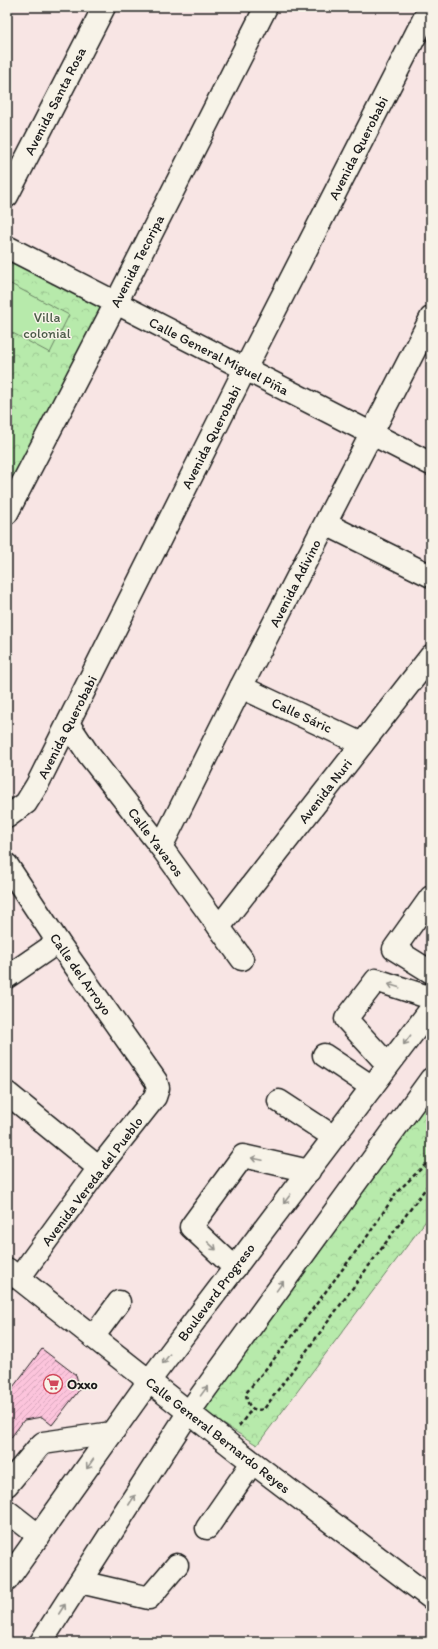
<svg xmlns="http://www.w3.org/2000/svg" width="438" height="1649" font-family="Itim,sans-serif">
<defs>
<pattern id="park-crowns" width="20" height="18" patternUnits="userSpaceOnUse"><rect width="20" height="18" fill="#b7eaab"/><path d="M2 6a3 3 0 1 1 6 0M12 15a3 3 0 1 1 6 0" fill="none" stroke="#9dc893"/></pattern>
<pattern id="building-hatch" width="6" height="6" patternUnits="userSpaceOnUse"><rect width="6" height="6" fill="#fcc4dc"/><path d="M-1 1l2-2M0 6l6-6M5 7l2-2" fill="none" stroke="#d7a8bc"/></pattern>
</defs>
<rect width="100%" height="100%" fill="#f8e5e4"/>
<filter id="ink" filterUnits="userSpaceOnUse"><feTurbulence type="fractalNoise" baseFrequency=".025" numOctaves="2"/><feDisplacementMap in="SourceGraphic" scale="8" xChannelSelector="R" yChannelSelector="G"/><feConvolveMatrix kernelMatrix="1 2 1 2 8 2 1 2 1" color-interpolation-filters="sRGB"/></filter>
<g filter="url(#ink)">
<g fill="url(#park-crowns)" stroke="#6a8364">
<polygon points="7,260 101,307 7,494"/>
<polygon points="431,1087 431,1214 257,1445 202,1411"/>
</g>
<polygon fill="#b7eaab" stroke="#6a8364" points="7,282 69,315 50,353 7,330"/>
<polygon fill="url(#building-hatch)" stroke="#1c1c1c" points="42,1349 76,1375 80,1389 52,1425 42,1417 24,1420 7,1443 7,1395"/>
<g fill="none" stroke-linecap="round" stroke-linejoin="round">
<g stroke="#1c1c1c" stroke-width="25">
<g id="minor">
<polyline points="7,196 104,7"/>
<polyline points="7,247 431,464"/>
<polyline points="7,513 116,303 266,7"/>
<polyline points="326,524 431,576"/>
<polyline points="241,687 362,744"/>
<polyline points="69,725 89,755 161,847 242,959"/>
<polyline points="7,817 26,803 37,785 245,369 430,7"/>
<polyline points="161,847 241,687 431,318"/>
<polyline points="7,865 58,942 156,1081 158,1088 155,1097 99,1168 19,1278"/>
<polyline points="431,897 394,949 431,972"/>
<polyline points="219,927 431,656"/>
<polyline points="7,977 58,942"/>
<polyline points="324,1055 372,1087"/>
<polyline points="388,1065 346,1019 376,980 431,998"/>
<polyline points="7,1093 99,1168"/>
<polyline points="279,1101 334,1137"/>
<polyline points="235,1268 191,1227 243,1156 309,1171"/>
<polyline points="7,1269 239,1452 431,1598"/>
<polyline points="93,1337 119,1302"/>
<polyline points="7,1485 38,1448 43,1443 112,1433"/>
<polyline points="7,1511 39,1536"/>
<polyline points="207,1528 252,1463"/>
<polyline points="80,1582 149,1598 177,1565"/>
</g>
</g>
<g stroke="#1c1c1c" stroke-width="25">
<g id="major">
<polyline points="7,1580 149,1381 431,1009"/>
<polyline points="41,1642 189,1412 431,1079"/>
</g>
</g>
<g stroke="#1c1c1c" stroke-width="2.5" stroke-dasharray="4 3" stroke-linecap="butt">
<path d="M431,1159L396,1193L369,1234L287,1343L246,1393C247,1405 251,1412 264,1409L431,1181"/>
<polyline points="239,1426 252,1409"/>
</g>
<use href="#minor" stroke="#f7f3e8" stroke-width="22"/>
<use href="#major" stroke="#f7f3e8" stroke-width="22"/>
</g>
<defs><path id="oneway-shaft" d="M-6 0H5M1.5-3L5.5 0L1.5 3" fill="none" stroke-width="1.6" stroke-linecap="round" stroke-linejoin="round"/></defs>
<g stroke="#94928c">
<use href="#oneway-shaft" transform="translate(394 986) rotate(-162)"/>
<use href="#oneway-shaft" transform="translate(407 1040) rotate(127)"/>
<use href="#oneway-shaft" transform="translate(257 1159) rotate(-168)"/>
<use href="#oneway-shaft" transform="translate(287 1199) rotate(127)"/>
<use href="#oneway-shaft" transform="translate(212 1246) rotate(43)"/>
<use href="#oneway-shaft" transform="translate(280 1286) rotate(-54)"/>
<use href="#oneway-shaft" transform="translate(166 1359) rotate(127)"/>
<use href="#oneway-shaft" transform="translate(204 1391) rotate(-54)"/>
<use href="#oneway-shaft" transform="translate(90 1464) rotate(125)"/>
<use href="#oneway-shaft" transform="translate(132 1500) rotate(-57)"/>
<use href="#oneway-shaft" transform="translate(62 1609) rotate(-57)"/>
</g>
</g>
<defs>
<g id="supermarket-ring" transform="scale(1)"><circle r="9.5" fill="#f7f3e8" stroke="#d1495b" stroke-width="1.5"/><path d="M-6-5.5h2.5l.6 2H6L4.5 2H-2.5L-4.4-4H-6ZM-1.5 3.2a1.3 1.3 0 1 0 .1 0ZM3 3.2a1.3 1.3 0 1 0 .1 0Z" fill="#d1495b"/></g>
</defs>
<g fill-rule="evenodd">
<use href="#supermarket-ring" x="53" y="1384"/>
</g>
<g text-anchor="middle" stroke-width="3" stroke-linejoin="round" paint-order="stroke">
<g font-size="14" fill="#1c1c1c" stroke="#f7f3e8">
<text transform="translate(55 101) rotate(-63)" y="5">Avenida Santa Rosa</text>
<text transform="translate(358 148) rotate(-63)" y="5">Avenida Querobabi</text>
<text transform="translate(137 261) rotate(-63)" y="5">Avenida Tecoripa</text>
<text transform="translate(219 356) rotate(27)" y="5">Calle General Miguel Piña</text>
<text transform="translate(211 437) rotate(-63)" y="5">Avenida Querobabi</text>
<text transform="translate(295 583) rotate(-63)" y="5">Avenida Adivino</text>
<text transform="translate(302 715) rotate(25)" y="5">Calle Sáric</text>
<text transform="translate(67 727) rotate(-63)" y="5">Avenida Querobabi</text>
<text transform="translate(325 791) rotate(-52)" y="5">Avenida Nuri</text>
<text transform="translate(156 842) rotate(53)" y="5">Calle Yavaros</text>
<text transform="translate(81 974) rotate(55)" y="5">Calle del Arroyo</text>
<text transform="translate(92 1181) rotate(-53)" y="5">Avenida Vereda del Pueblo</text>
<text transform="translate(216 1292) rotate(-53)" y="5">Boulevard Progreso</text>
<text transform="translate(218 1435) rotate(38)" y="5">Calle General Bernardo Reyes</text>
</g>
<g font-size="14" fill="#4a5a47" stroke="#f7f3e8">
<text x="47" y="322">Villa<tspan x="47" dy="16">colonial</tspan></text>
</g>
<g font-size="14" font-weight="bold" fill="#1c1c1c" stroke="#f7f3e8" text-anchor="start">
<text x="67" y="1389">Oxxo</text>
</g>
</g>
<rect width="438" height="1649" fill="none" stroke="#f7f3e8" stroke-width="24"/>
<rect x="12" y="12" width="414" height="1625" fill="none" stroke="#1c1c1c" stroke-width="1.5" filter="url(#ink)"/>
</svg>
